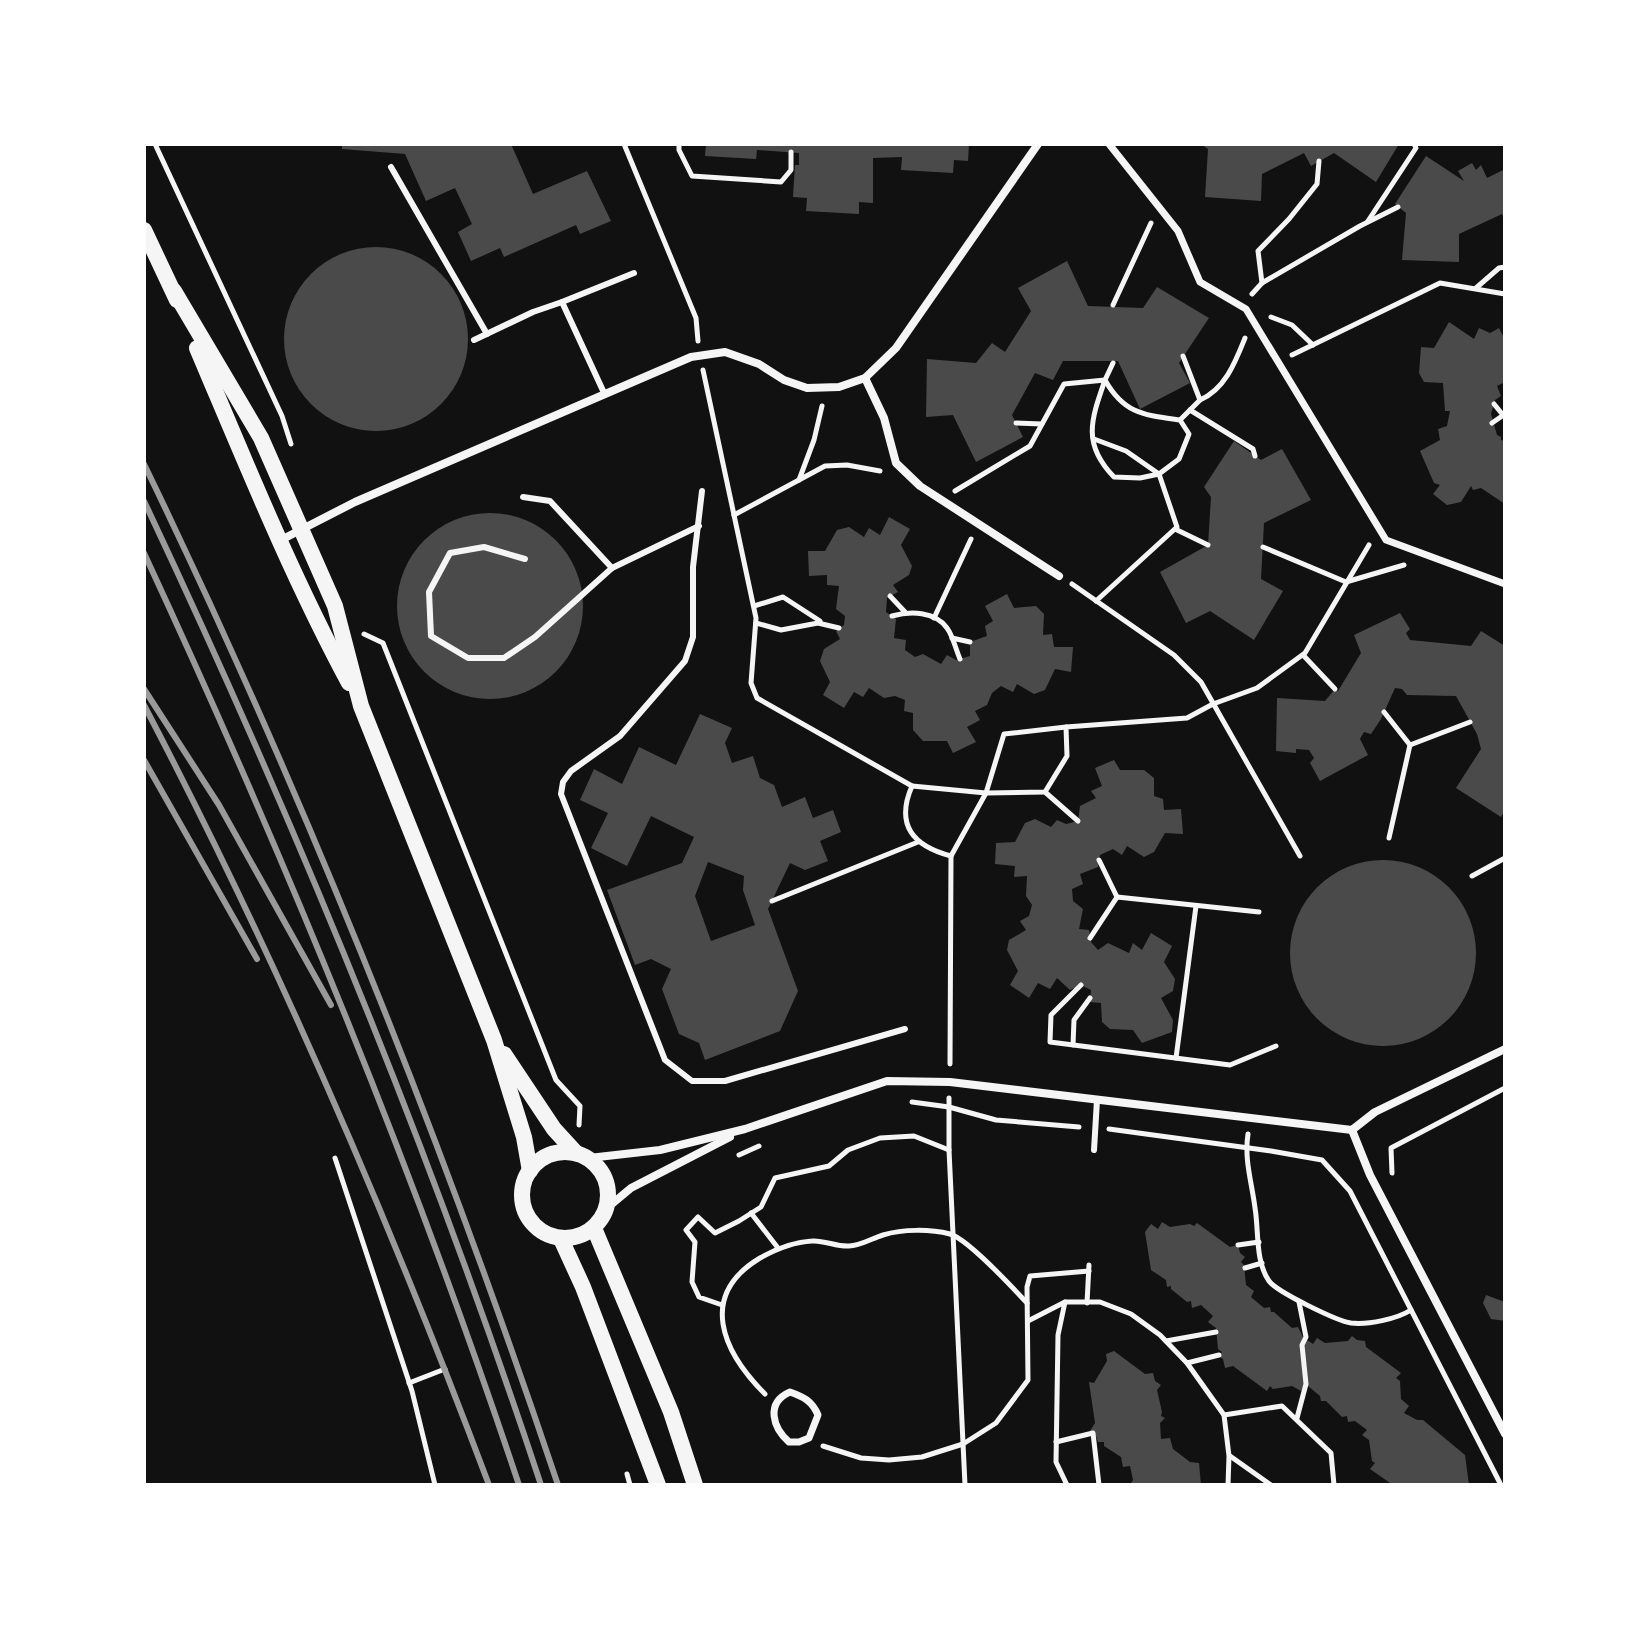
<svg xmlns="http://www.w3.org/2000/svg" width="1649" height="1629" font-family="Arial,sans-serif">
<rect width="100%" height="100%" fill="#111"/>
<g fill="#4a4a4a" fill-rule="evenodd">
<polygon points="342,144 511,144 533,194 587,171 611,221 580,234 576,225 504,257 500,248 471,261 458,232 472,224 455,188 426,201 405,154 342,149"/>
<polygon points="706,144 969,144 968,161 954,160 953,173 901,170 902,157 873,158 873,203 859,202 859,214 806,211 807,198 793,197 795,165 799,165 799,153 757,150 756,159 705,156"/>
<polygon points="1201,144 1399,144 1376,182 1334,153 1311,166 1304,153 1262,174 1261,201 1205,197 1208,149"/>
<polygon points="1426,156 1464,181 1458,171 1472,163 1476,170 1481,165 1487,178 1505,169 1505,220 1502,214 1459,234 1459,262 1402,260 1406,213 1395,204"/>
<circle cx="376" cy="339" r="92"/>
<polygon points="1067,261 1088,306 1143,308 1157,287 1209,318 1179,363 1190,383 1140,409 1118,361 1063,361 1053,380 1035,373 1012,415 1023,437 976,462 953,415 926,417 927,359 976,363 992,343 1005,352 1031,311 1018,288"/>
<polygon points="1449,322 1474,339 1479,328 1490,333 1499,328 1505,340 1505,382 1497,386 1501,396 1495,400 1491,414 1497,435 1501,437 1501,440 1505,441 1505,504 1481,488 1473,490 1471,486 1461,502 1447,505 1433,494 1440,485 1434,483 1420,451 1440,440 1438,429 1447,426 1450,411 1445,411 1443,383 1424,382 1419,373 1421,347 1434,348"/>
<polygon points="1234,441 1261,460 1282,449 1311,500 1264,523 1261,579 1283,591 1254,640 1210,611 1186,623 1160,572 1208,545 1211,497 1204,487"/>
<circle cx="490" cy="606" r="93"/>
<polygon points="889,517 910,529 901,545 912,566 909,575 893,585 898,592 887,598 886,612 896,619 894,638 906,640 905,650 915,657 923,654 941,664 947,655 956,660 970,656 970,642 987,636 985,626 993,621 985,606 1007,594 1014,608 1036,606 1044,614 1043,635 1052,634 1054,647 1073,647 1071,672 1055,669 1045,690 1034,694 1017,684 1013,692 1001,686 992,693 987,705 975,711 980,720 967,727 976,742 953,753 947,741 923,741 913,730 913,713 904,711 905,700 895,696 884,698 869,688 863,697 854,692 844,708 823,695 830,682 820,661 824,649 840,639 836,631 844,625 845,616 836,609 839,586 827,585 827,575 809,576 808,551 825,551 837,530 849,527 864,537 869,528 880,535"/>
<polygon points="1400,613 1410,629 1406,633 1410,640 1471,646 1481,631 1505,646 1505,810 1501,817 1456,788 1481,749 1477,734 1456,696 1407,695 1402,689 1395,688 1381,719 1371,734 1364,732 1360,739 1368,755 1320,781 1310,763 1314,758 1309,750 1296,749 1296,753 1276,751 1277,698 1325,701 1335,689 1338,691 1361,653 1354,635"/>
<path d="M700,714L732,728L725,743L732,763L753,756L760,778L774,785L782,807L805,797L813,818L833,810L841,832L820,841L828,861L805,870L790,863L768,909L798,991L780,1031L705,1060L699,1043L679,1034L662,989L671,969L651,959L635,965L607,890L682,863L694,837L651,816L627,866L591,848L608,813L580,800L594,769L622,784L639,747L676,765ZM708,862L744,876L743,890L755,925L711,941L695,896Z"/>
<polygon points="1114,760 1120,770 1144,770 1154,778 1154,796 1163,799 1164,810 1181,809 1183,834 1165,833 1154,852 1144,857 1127,846 1122,855 1113,849 1100,855 1098,867 1080,874 1083,884 1072,889 1073,901 1083,909 1079,929 1089,930 1091,942 1098,950 1108,943 1129,953 1133,943 1142,950 1151,933 1172,946 1164,962 1175,979 1173,991 1161,998 1173,1020 1172,1032 1142,1043 1133,1030 1110,1029 1102,1022 1101,1003 1090,1002 1091,990 1081,985 1070,990 1057,978 1050,989 1038,983 1029,998 1010,985 1018,971 1007,950 1009,940 1026,930 1020,921 1029,916 1032,905 1026,896 1027,876 1014,877 1015,866 995,864 996,843 1015,842 1025,823 1035,819 1051,827 1057,820 1066,824 1078,821 1080,806 1096,798 1091,791 1102,786 1095,768"/>
<circle cx="1383" cy="953" r="93"/>
<polygon points="1162,1222 1170,1227 1190,1224 1194,1226 1197,1223 1230,1247 1238,1245 1240,1253 1245,1257 1241,1262 1244,1265 1246,1285 1254,1291 1251,1297 1264,1308 1270,1307 1271,1312 1274,1312 1292,1328 1298,1327 1304,1339 1305,1384 1301,1391 1292,1386 1273,1389 1270,1386 1267,1391 1233,1366 1225,1368 1223,1359 1218,1356 1222,1352 1218,1349 1216,1328 1208,1322 1213,1316 1201,1305 1192,1308 1191,1301 1187,1302 1171,1289 1171,1286 1167,1287 1166,1280 1151,1270 1145,1232 1151,1224 1158,1229"/>
<polygon points="1486,1295 1505,1302 1505,1321 1491,1319 1483,1303"/>
<polygon points="1352,1336 1357,1340 1365,1341 1366,1347 1401,1373 1396,1378 1400,1381 1401,1399 1409,1406 1404,1413 1417,1420 1423,1420 1465,1455 1469,1485 1393,1485 1370,1469 1375,1463 1372,1461 1369,1440 1362,1435 1367,1430 1355,1421 1348,1422 1347,1416 1342,1417 1326,1401 1321,1401 1320,1396 1308,1386 1303,1345 1307,1340 1313,1344 1317,1338 1325,1343 1348,1341"/>
<polygon points="1114,1351 1145,1374 1153,1373 1155,1381 1161,1385 1157,1390 1162,1412 1161,1416 1165,1418 1160,1423 1161,1439 1170,1438 1173,1449 1190,1462 1199,1463 1201,1485 1130,1485 1133,1480 1130,1466 1123,1467 1121,1457 1104,1446 1104,1442 1098,1442 1096,1436 1090,1431 1095,1423 1089,1382 1094,1383 1107,1361 1106,1354"/>
</g>
<g fill="none" stroke-linecap="round" stroke-linejoin="round">
<g stroke="#f5f5f5" stroke-width="5">
<polyline points="155,144 282,416 291,444"/>
<polyline points="624,144 696,318 698,341"/>
<polyline points="679,144 679,150 692,176 781,182 791,170 791,152"/>
<polyline points="1368,221 1416,148 1414,144"/>
<polyline points="1262,283 1360,226 1398,207"/>
<polyline points="1476,288 1499,268 1505,267"/>
<polyline points="1252,294 1262,283 1258,251 1289,219 1317,184 1319,161"/>
<polyline points="1113,305 1151,223"/>
<polyline points="1271,317 1292,325 1313,345"/>
<polyline points="1292,355 1440,283 1505,294"/>
<path d="M703,370L756,618L751,683L757,698L912,786C895,825 913,846 951,856L950,1064"/>
<path d="M1200,400C1225,389 1235,363 1245,338"/>
<polyline points="1494,404 1503,415"/>
<polyline points="1190,410 1253,449 1255,456"/>
<polyline points="1180,420 1200,400 1183,356"/>
<polyline points="1016,423 1042,424"/>
<polyline points="1492,423 1505,414"/>
<path d="M1094,439L1126,451L1159,474L1179,459L1189,434L1180,420C1144,415 1124,414 1105,380L1113,363"/>
<polyline points="799,480 814,440 822,406"/>
<path d="M955,491L1030,446L1064,384L1105,380C1091,420 1082,444 1114,477L1140,478L1159,474L1177,527L1096,601"/>
<polyline points="734,515 825,466 847,465 880,471"/>
<polyline points="1175,529 1208,545"/>
<polyline points="1263,547 1346,582 1404,565"/>
<polyline points="1072,584 1174,655 1201,682 1300,856"/>
<polyline points="890,596 905,612"/>
<polyline points="754,606 783,597 820,621"/>
<path d="M892,616C910,611 935,611 947,628C953,636 956,650 960,659"/>
<polyline points="934,618 971,539"/>
<polyline points="756,623 781,630 818,623 839,628"/>
<polyline points="364,634 383,643 556,1080 580,1106 579,1125"/>
<polyline points="952,638 970,642"/>
<polyline points="1303,655 1335,689"/>
<polyline points="1384,712 1410,745 1389,838"/>
<polyline points="1410,745 1470,722"/>
<polyline points="912,786 986,793 1045,792 1067,756 1066,727 1187,718 1213,704 1257,688 1305,653 1369,545"/>
<polyline points="1045,792 1078,821"/>
<polyline points="951,856 986,793 1004,734 1066,727"/>
<polyline points="1472,876 1505,858"/>
<polyline points="1117,897 1259,912"/>
<polyline points="772,901 918,842"/>
<polyline points="1090,938 1117,897 1099,860"/>
<polyline points="1081,985 1051,1015 1050,1042 1230,1065 1276,1046"/>
<polyline points="1073,1045 1074,1020 1090,998"/>
<polyline points="1176,1058 1196,906"/>
<polyline points="949,1098 949,1150 965,1485"/>
<polyline points="912,1102 949,1107 996,1120 1079,1127"/>
<polyline points="1109,1129 1271,1151 1322,1160 1350,1191 1501,1485"/>
<path d="M1248,1134C1244,1160 1252,1183 1255,1208C1259,1231 1255,1261 1269,1281C1277,1292 1337,1321 1351,1323C1368,1325 1397,1319 1411,1310"/>
<polyline points="739,1155 759,1146"/>
<polyline points="335,1158 412,1391 435,1485"/>
<polyline points="1392,1173 1391,1148 1505,1088"/>
<polyline points="751,1213 778,1248"/>
<polyline points="1238,1245 1259,1242"/>
<polyline points="1245,1268 1262,1263"/>
<polyline points="1065,1302 1100,1302 1131,1314 1160,1335 1187,1363 1224,1415 1229,1456 1228,1485"/>
<polyline points="1087,1303 1089,1265"/>
<polyline points="722,1305 699,1297 692,1282 695,1242 686,1230 698,1217 715,1233 739,1221 761,1207 775,1178 829,1166 848,1150 880,1138 914,1136 949,1150"/>
<polyline points="1028,1321 1065,1302 1058,1335 1056,1462 1067,1485"/>
<polyline points="1166,1341 1216,1332"/>
<polyline points="1187,1363 1219,1355"/>
<polyline points="409,1383 445,1369"/>
<path d="M765,1394C723,1352 697,1296 760,1258C776,1249 793,1242 812,1241C824,1240 837,1247 849,1246C860,1246 873,1238 883,1235C903,1229 930,1229 950,1234C968,1239 1013,1288 1027,1303"/>
<polyline points="1224,1415 1282,1406 1331,1453 1334,1485"/>
<polyline points="1297,1418 1306,1384 1302,1345 1306,1337 1299,1302"/>
<polyline points="1056,1442 1093,1433 1099,1485"/>
<polyline points="823,1446 861,1458 889,1460 922,1457 963,1444 996,1423 1028,1380 1027,1287 1030,1276 1089,1271"/>
<polyline points="1230,1456 1271,1485"/>
<polyline points="627,1474 630,1485"/>
</g>
<g stroke="#f5f5f5" stroke-width="6">
<polyline points="391,167 487,334"/>
<polyline points="562,302 634,273"/>
<polyline points="474,340 533,312 562,302 605,395"/>
<polyline points="702,491 693,567 693,637 685,661 620,736 571,771 563,782 561,794 665,1060 692,1081 725,1081 905,1029"/>
<polyline points="523,497 550,501 612,568"/>
<polyline points="525,559 484,547 450,553 429,592 431,636 468,658 504,658 535,637 612,568 699,526"/>
<polyline points="1094,1150 1097,1100"/>
</g>
<g stroke="#f5f5f5" stroke-width="7">
<polyline points="1109,144 1178,231 1200,282 1246,309 1386,540 1505,584"/>
<path d="M790,1392C804,1397 812,1401 818,1415L809,1438L799,1442H789C773,1428 765,1403 790,1392Z"/>
</g>
<g stroke="#f5f5f5" stroke-width="8">
<polyline points="865,378 884,418 896,463 920,486 1059,576"/>
<polyline points="279,541 355,502 691,357 725,352 759,364 784,380 807,388 839,387 865,378 896,348 1038,144"/>
<polyline points="1352,1130 1370,1175 1505,1434"/>
<polyline points="589,1158 660,1150 745,1129 887,1081 950,1082 1352,1130 1375,1112 1505,1049"/>
<polyline points="607,1208 631,1188 730,1137"/>
</g>
<g stroke="#f5f5f5" stroke-width="16">
<polyline points="144,230 177,300"/>
<polyline points="174,291 261,438 335,606 361,706 494,1040 524,1137 530,1171"/>
<path d="M197,348C245,461 291,575 349,683"/>
<polyline points="504,1054 554,1129 576,1153"/>
<circle cx="565" cy="1195" r="43"/>
<polyline points="594,1228 671,1412 695,1485"/>
<polyline points="561,1239 583,1287 658,1485"/>
</g>
<g stroke="#9a9a9a" stroke-width="6">
<path d="M144,464C304,794 441,1137 558,1485"/>
<path d="M144,501C295,821 430,1149 541,1485"/>
<path d="M144,553C285,857 413,1167 519,1485"/>
<polyline points="144,689 219,805 331,1005"/>
<path d="M144,705C276,957 389,1219 489,1485"/>
<polyline points="144,760 257,959"/>
</g>
</g>
<rect width="1649" height="1629" fill="none" stroke="#ffffff" stroke-width="292"/>
</svg>
